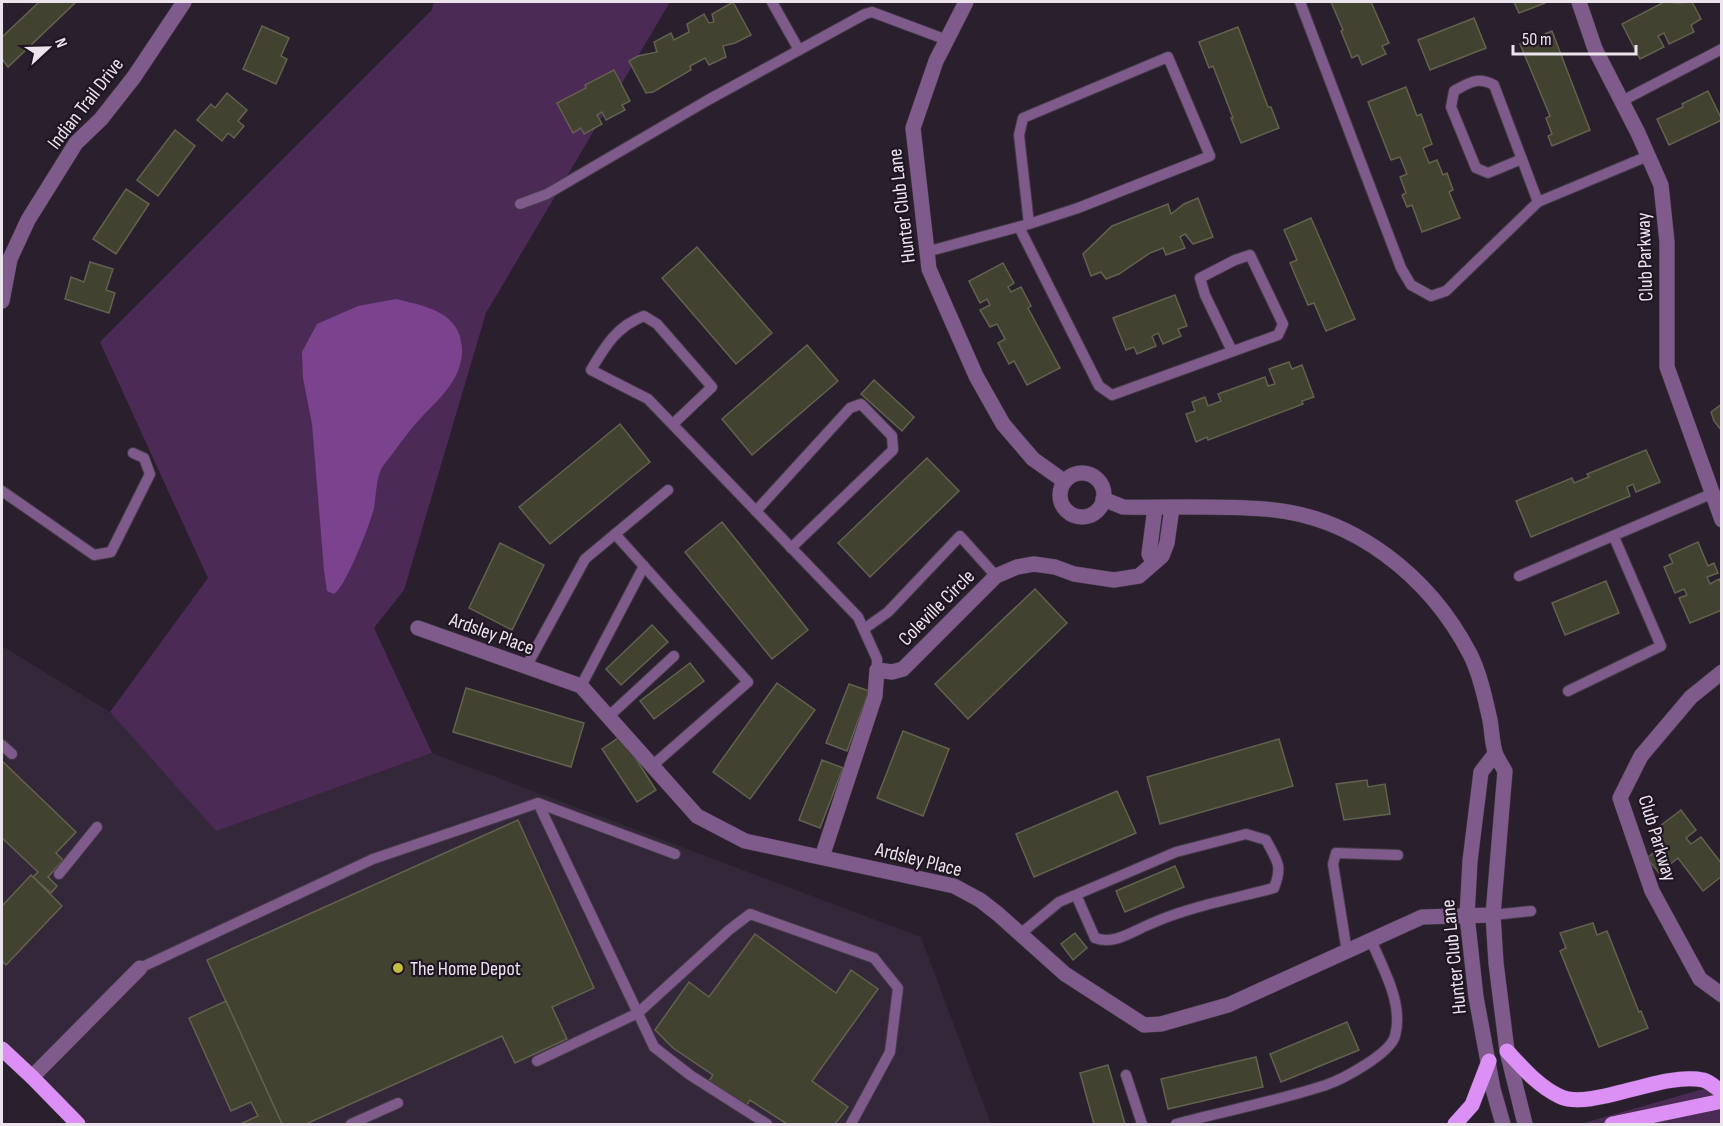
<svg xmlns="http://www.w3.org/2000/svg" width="1723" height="1126" font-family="'Sofia Sans Condensed',sans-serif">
<rect width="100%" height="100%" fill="#291f2d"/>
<polygon fill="#35273a" points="2,646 110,712 216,830 432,753 921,937 991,1124 67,1124 25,1071 2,1052"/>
<g fill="#4b2b56">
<polygon points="434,2 670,2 486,313 404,590 374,628 432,753 216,831 110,712 208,578 100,342 432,10"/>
<polygon points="1721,1084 1721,1124 1580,1124"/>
</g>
<path fill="#7b438e" d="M396,299C425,306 461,312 462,349C463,380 437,400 418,421C409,431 401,442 393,453C389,459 382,465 380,472C376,483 376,496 374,508C370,524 346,587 334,594L327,591L324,570L312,424L303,378L302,352L317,324L358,306Z"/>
<g fill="#424230" stroke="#62624e" stroke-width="1.5">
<polygon points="39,2 76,2 8,67 2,59 2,37"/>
<polygon points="733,2 751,35 735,43 723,46 726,57 709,65 705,58 690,66 691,70 653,92 646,93 629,61 638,56 657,52 654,42 671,33 674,40 689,32 687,24 704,14 709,23 714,22 712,14"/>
<polygon points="1331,2 1371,2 1389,43 1382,46 1386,54 1362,65 1358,55 1352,58 1341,31 1343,30"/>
<polygon points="1514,2 1545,2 1545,3 1519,13"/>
<polygon points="1664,2 1679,3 1692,2 1701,19 1691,25 1694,32 1669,44 1664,33 1658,36 1664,47 1640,59 1622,24"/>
<polygon points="1474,18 1486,48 1430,70 1418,40"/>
<polygon points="262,26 289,38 281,56 287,59 276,84 243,69"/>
<polygon points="1238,27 1268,107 1271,107 1279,128 1241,143 1231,118 1233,118 1213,66 1209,68 1199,42"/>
<polygon points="1552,31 1590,130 1552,146 1548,136 1552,134 1546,118 1550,116 1520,44"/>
<polygon points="614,70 630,101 622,105 625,110 606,120 602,112 597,115 602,124 584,134 581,128 573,133 557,103 586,88 585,85"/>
<polygon points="1406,87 1417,116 1421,114 1432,144 1423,148 1429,163 1437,160 1443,175 1447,173 1453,190 1449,192 1460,218 1422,232 1412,205 1407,207 1402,195 1406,193 1400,177 1407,174 1400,157 1391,160 1368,102"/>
<polygon points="1708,91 1722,120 1669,145 1657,119 1683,107 1682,104"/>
<polygon points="227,93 247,110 238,121 244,126 234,138 228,133 222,141 197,120 211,104 215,108"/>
<polygon points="175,130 195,146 158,196 137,180"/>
<polygon points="126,189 149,204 116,254 93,239"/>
<polygon points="1198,198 1213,237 1193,244 1185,234 1180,237 1185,248 1166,255 1163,248 1150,253 1119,274 1106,279 1101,272 1091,276 1083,254 1112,226 1168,204 1171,214 1184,204"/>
<polygon points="1311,218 1355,319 1326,331 1314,303 1308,305 1290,263 1297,260 1284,230"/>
<polygon points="697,247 772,333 736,364 662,278"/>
<polygon points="90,262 113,269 106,290 115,293 109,313 65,299 71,277 84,282"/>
<polygon points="1003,263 1014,283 1008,287 1011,292 1021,287 1031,306 1028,308 1060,368 1027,385 1014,361 1009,364 998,343 1005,339 997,324 990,327 980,310 990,305 987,299 980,303 969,281"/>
<polygon points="1175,295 1187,326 1178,329 1181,336 1163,344 1158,333 1152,336 1156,346 1137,354 1134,347 1126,350 1113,318"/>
<polygon points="807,345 838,381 752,455 722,419"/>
<polygon points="1289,362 1292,369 1302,365 1314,397 1302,401 1303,404 1208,440 1207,437 1196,442 1186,414 1195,411 1192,402 1205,397 1208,406 1221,401 1218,394 1265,377 1268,386 1275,384 1269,369"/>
<polygon points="874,380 914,417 902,431 861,394"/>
<polygon points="1722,404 1722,431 1714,421 1711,412"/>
<polygon points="620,424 650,462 550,544 519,507"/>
<polygon points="1646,450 1660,482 1636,492 1633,484 1627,487 1630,496 1531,537 1516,501 1572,478 1574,483 1589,477 1587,474"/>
<polygon points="927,458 959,491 870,577 838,543"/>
<polygon points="722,522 808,630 772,659 685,552"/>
<polygon points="1698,542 1708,566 1714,563 1718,573 1707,577 1710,584 1719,579 1722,585 1722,610 1690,623 1679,598 1687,595 1684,589 1675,593 1664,567 1673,563 1669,555"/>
<polygon points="500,543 544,565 512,630 469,608"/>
<polygon points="1606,581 1619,613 1565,635 1552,603"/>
<polygon points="1035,589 1067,623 968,719 935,684"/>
<polygon points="652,625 668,642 621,685 606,669"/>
<polygon points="690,663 704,681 654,719 640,701"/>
<polygon points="777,683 815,710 750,799 713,772"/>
<polygon points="849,684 869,691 847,751 826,743"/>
<polygon points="466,688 584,723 571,767 453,732"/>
<polygon points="903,731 949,749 923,816 877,798"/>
<polygon points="621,736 656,790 637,802 602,749"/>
<polygon points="1279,739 1293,786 1160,824 1147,777"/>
<polygon points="822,760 843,768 820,828 799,820"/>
<polygon points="2,761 76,832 56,853 63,860 48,877 57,886 51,893 33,877 38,872 2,838"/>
<polygon points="1367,780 1368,787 1385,784 1390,814 1344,820 1336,784"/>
<polygon points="1117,791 1136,833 1034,877 1016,834"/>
<polygon points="1681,810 1696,830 1686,838 1691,844 1701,837 1722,864 1722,876 1703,891 1678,858 1659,873 1647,858 1663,845 1652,832"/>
<polygon points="518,820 594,988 552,1007 567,1039 515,1063 502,1036 306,1124 282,1124 207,960"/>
<polygon points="1175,866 1184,887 1125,912 1116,891"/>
<polygon points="31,875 62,906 6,965 2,961 2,906"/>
<polygon points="1593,923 1597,935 1607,931 1639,1012 1641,1011 1648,1028 1599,1047 1560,951 1566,948 1560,933"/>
<polygon points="1075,933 1087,948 1073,960 1061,944"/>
<polygon points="755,934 836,993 851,970 878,989 812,1081 848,1107 835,1124 787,1124 750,1100 745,1108 709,1081 713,1075 673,1048 655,1030 689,982 709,997"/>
<polygon points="226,1001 282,1124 240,1124 258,1116 251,1102 231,1111 189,1018"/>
<polygon points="1347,1022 1359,1050 1281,1082 1270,1054"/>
<polygon points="1256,1057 1263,1087 1168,1109 1161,1079"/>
<polygon points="1108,1065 1125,1124 1094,1124 1080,1073"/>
</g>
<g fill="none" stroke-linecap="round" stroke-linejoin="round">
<g stroke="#443b48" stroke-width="12">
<g id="lane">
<polyline points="772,2 799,50"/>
<polyline points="1300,2 1401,268 1411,285 1431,296 1446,291 1538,202 1648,156"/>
<polyline points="1622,101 1722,49"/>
<path d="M1522,159L1488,173L1476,168L1451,107L1454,91C1469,83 1477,76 1494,85L1538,202"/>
<polyline points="520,204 547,194 708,100 865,14 872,12 947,40"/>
<polyline points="1019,227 1099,386 1112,395 1278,335 1283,324 1250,255 1235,260 1200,278 1205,295 1232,351"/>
<polyline points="926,252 1029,224 1078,208 1210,156 1168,57 1023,118 1019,135 1029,224"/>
<path d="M673,424L712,387L657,324L644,316C617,326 605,346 591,370L648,399L858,617L877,659V670"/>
<polyline points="2,491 94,555 111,552 150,474 144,458 133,453"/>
<polyline points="756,511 850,408 861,404 892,436 893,450 791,548"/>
<polyline points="615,534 748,682 653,765"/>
<polyline points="1519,576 1711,494"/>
<polyline points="864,629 888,612 960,536 996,576"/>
<polyline points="526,667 585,559 668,490"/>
<polyline points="581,686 644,566"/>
<polyline points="1568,691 1661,646 1614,537"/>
<polyline points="608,717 674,656"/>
<polyline points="2,745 12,754"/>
<polyline points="538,803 654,1047 690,1075 767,1124"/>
<polyline points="59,874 97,827"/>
<polyline points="1493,915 1531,911"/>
<path d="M1019,935L1059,902L1176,852L1246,834L1266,840C1277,861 1283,865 1274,888C1232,899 1187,907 1148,925C1131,932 1114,945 1095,938L1076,895"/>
<polyline points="1347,952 1333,864 1336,853 1398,855"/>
<polyline points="140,968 373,859 538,803 675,854"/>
<polyline points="537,1061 638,1013 729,930 750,914 874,958 898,988 890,1052 851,1124"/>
<polyline points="1126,1075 1142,1124"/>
<polyline points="351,1124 398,1103"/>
<path d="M1176,1124C1225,1111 1277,1101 1326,1085C1343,1079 1390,1054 1395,1036C1404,1004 1383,969 1371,940"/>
</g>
</g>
<g stroke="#443b48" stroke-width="16">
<g id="street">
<polyline points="966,2 936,61 913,128 929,269 976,376 1003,424 1033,459 1064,481"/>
<polyline points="1579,2 1595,49 1638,133 1661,185 1667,242 1667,367 1722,520"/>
<polyline points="2,301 10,259 28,220 76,143 101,119 134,77 184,2"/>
<circle cx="1082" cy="495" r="22"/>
<path d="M1103,499L1123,507C1170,508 1218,505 1264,509C1354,515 1430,577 1470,654C1480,674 1485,698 1490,720C1492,731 1492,745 1496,755C1499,761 1502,766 1505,771L1493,915L1496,963L1507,1051L1525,1124"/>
<polyline points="1153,562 1149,554 1155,508"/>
<polyline points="418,628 581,686 697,816 745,841 954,886 980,900 998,914 1065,974 1144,1025 1161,1024 1228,1005 1422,917 1493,915"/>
<polyline points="1722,672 1691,697 1641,756 1620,798 1652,891 1700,979 1722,995"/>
<polyline points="1495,754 1481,772 1470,861 1467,916 1476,997 1493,1089 1503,1124"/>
<polyline points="822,857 875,696 877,670 892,672 903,669 996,576 1017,567 1034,564 1055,567 1074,574 1114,580 1139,576 1162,556 1167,543 1172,508"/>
<polyline points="32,1077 140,968"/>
</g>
</g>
<g stroke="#443b48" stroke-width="16">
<g id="primary">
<polyline points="2,1049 32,1077 78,1124"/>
<path d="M1507,1051C1522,1067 1538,1086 1559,1096C1590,1112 1662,1071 1703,1080C1709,1081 1716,1088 1722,1092"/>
<polyline points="1455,1124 1472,1105 1489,1061"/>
<polyline points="1612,1124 1722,1101"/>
</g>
</g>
<use href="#lane" stroke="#7f5b8c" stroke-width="10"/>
<use href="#street" stroke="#7f5b8c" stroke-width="15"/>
<use href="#primary" stroke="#dc90f6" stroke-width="15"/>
</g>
<circle fill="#c3bd3f" stroke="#201623" stroke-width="2" cx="398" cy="968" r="6"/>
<g text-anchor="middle" stroke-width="4.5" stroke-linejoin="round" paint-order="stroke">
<g font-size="20" fill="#ebe4ed" stroke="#201623">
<text transform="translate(85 103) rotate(-52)" y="7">Indian Trail Drive</text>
<text transform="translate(901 206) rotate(-97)" y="7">Hunter Club Lane</text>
<text transform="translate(1644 257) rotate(-92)" y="7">Club Parkway</text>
<text transform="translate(936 607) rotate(-45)" y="7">Coleville Circle</text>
<text transform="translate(492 633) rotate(20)" y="7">Ardsley Place</text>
<text transform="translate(1658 838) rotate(73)" y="7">Club Parkway</text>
<text transform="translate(919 859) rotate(14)" y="7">Ardsley Place</text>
<text transform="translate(1453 957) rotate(-96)" y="7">Hunter Club Lane</text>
</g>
<g font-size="20" fill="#ebe4ed" stroke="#201623" text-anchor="start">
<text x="410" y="975">The Home Depot</text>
</g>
</g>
<rect width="1723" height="1126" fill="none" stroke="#ebe4ed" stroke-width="6"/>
<g transform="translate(48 48) rotate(68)" stroke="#201623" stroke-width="4.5" paint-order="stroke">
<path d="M0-4.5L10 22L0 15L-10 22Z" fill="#ebe4ed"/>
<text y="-9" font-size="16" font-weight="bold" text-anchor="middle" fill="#ebe4ed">N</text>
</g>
<path d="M1513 45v9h123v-9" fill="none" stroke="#ebe4ed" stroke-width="3"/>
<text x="1522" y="45" font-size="18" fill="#ebe4ed" stroke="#201623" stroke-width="4.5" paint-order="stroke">50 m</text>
</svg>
